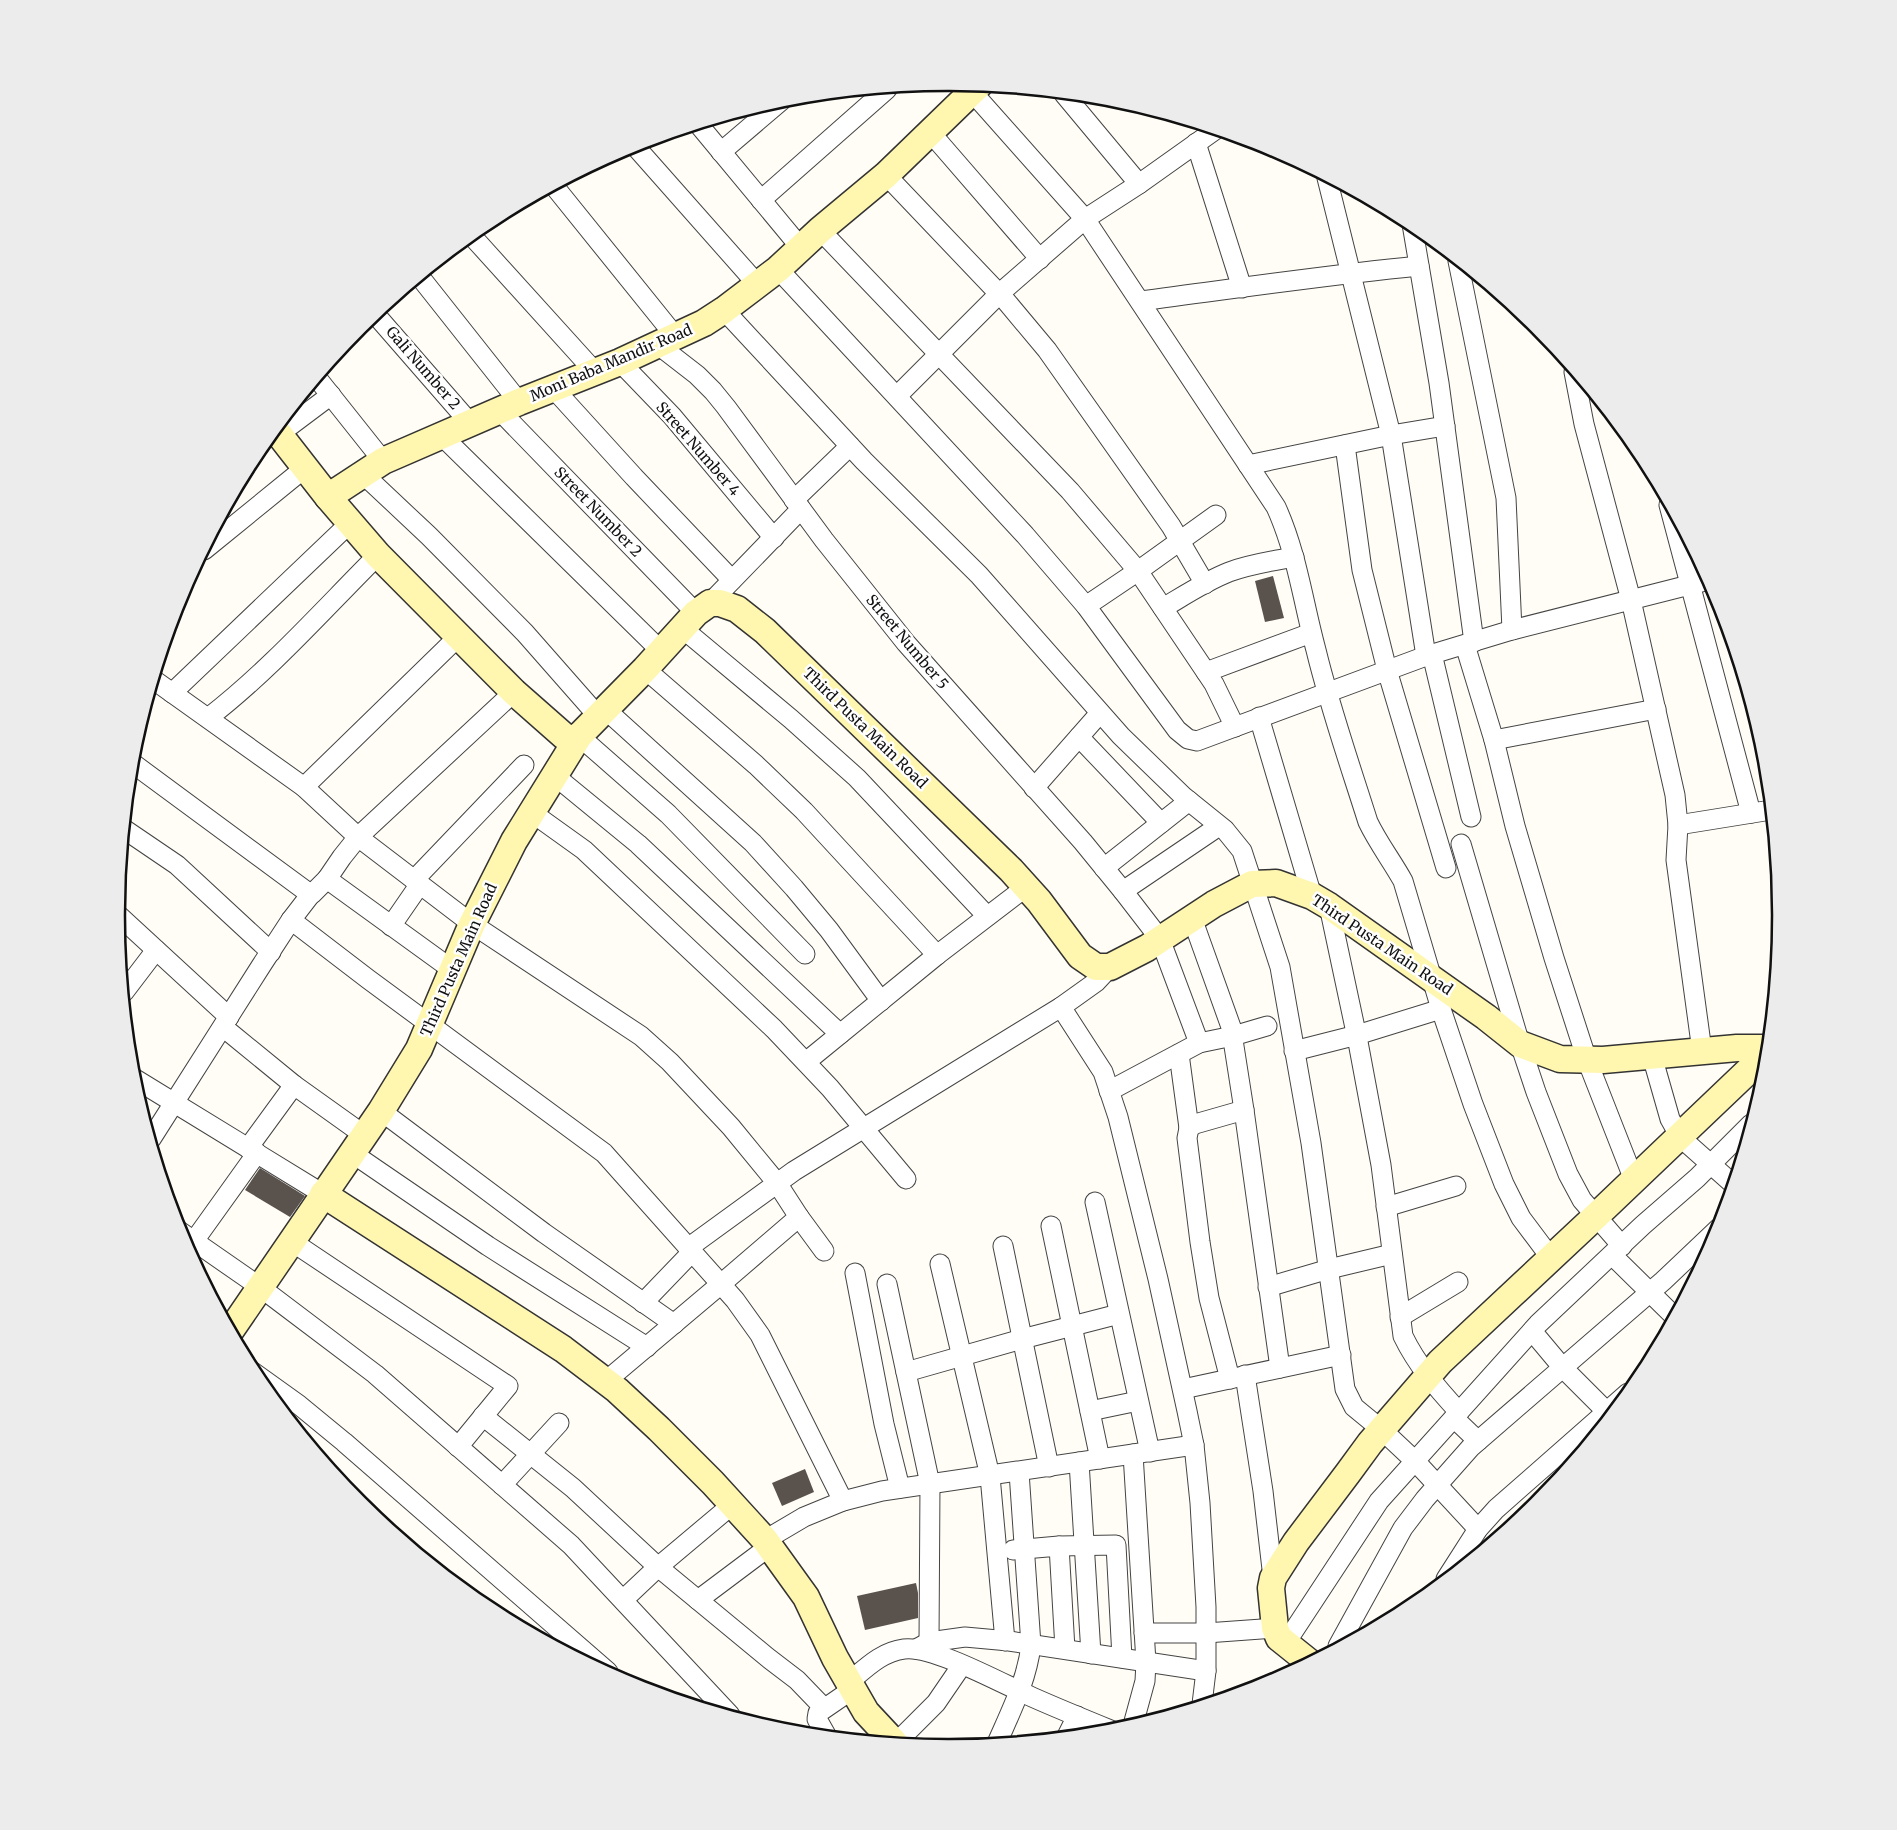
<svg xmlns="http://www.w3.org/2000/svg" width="1897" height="1830" font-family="Merriweather,serif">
<rect width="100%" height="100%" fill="#fffdf5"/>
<g fill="#5a524d">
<polygon points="1273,576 1284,618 1265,622 1255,581"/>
<polygon points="260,1168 305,1196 290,1217 245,1190"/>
<polygon points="805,1469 814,1492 782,1506 772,1483"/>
<polygon points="916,1583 918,1593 918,1618 865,1630 857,1596"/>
</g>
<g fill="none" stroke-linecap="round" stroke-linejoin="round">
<g stroke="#444" stroke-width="21">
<g id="street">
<path d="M965,84L1085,219L1276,507C1297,553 1303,602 1316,650C1330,708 1350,765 1368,822C1378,843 1392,861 1403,881L1441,1009L1473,1104L1504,1184L1521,1218L1551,1258"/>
<polyline points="1064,94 1139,184"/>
<polyline points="699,125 801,248"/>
<polyline points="930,132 1040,259"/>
<polyline points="1196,143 1242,288"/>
<polyline points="634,145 757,284"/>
<polyline points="721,152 782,100"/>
<polyline points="886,175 1006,301 1047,350 1171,526 1205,584"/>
<polyline points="1327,178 1391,435 1426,656"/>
<polyline points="554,186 675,336"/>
<polyline points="761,200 887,89"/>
<polyline points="1412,224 1439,383 1474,642"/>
<polyline points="820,230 1070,491 1138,571 1214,684 1235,727"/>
<polyline points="471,235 595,372"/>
<polyline points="1458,261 1506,498 1512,630"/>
<polyline points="778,269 1025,535 1086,606 1177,730 1188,739 1197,741 1426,656 1512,630 1709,580"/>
<polyline points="420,277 519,402"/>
<path d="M1140,301C1233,289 1326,275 1419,266"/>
<polyline points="724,310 864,461 979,575 1121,736 1184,797 1225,830 1242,851 1280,967 1311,1143 1345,1389 1354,1407 1382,1430 1415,1461 1478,1529"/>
<polyline points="375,314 470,423"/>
<polyline points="657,344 697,375 713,391 726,407 824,540 906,643 1083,842 1123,891 1160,939 1199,1043 1109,1091"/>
<polyline points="620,362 672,416 774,538"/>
<polyline points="1574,372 1584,424 1631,600 1675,795 1678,825 1676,860 1702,1051"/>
<polyline points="317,378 383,461"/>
<polyline points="554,389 634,477 732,580"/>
<polyline points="897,396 999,294 1085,219 1139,184 1215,130"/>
<polyline points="500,411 696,613"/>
<polyline points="279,434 331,395"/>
<polyline points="441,435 661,651"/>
<polyline points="1345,445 1362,570 1387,670 1446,868"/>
<polyline points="1248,465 1391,435 1445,426"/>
<polyline points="362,473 429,536 525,633 598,716"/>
<polyline points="794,500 850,446"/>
<polyline points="1669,505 1751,813"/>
<polyline points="204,550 306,467"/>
<polyline points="710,603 801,509"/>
<polyline points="1086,606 1138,571 1216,515"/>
<path d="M1163,608C1185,595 1206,581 1229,572C1250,564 1273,561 1294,557"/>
<polyline points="682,628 791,719 857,778 987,916"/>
<polyline points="1465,645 1494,740 1515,826 1554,958 1587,1060 1634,1180"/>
<polyline points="1432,654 1471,817"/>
<polyline points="645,669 756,765 804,811 937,955"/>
<polyline points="1206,672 1311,633"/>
<polyline points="154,680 304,787 358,837 472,924 641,1036 670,1062 731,1127 777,1183 799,1217 721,1284 606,1381"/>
<polyline points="172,693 350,523"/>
<polyline points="605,709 753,843 794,888 829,930 881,1001"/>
<polyline points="1259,717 1312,896"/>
<path d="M208,718C270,670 322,611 378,555"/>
<polyline points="579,736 668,814 805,954"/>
<polyline points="1079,737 1161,823"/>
<polyline points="1494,740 1656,709"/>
<polyline points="131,762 310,894 312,894 327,879 454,971"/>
<polyline points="555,776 638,844 840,1034"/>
<polyline points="304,787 459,636"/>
<polyline points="1034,788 1100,713"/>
<polyline points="531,812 584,850 774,1029 830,1088 906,1179"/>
<polyline points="1678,825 1771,810"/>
<polyline points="124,829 177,865 271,952"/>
<polyline points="1461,844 1520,1044 1536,1092 1568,1174 1582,1200 1622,1246"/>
<polyline points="1104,868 1189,801"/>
<polyline points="327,879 342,857 358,837 514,692"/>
<polyline points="414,880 524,765"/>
<polyline points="1123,891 1219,826"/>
<path d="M1329,906L1358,1042L1381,1165L1403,1336C1417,1365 1437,1388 1459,1412"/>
<polyline points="116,913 229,1017"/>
<polyline points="1192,918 1231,1027 1244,1110 1280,1368"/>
<polyline points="291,920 368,979 604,1153 735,1300 760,1335 843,1501"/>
<polyline points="391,926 420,884"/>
<polyline points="124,992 156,950"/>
<polyline points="1061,1007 1103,1072 1118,1117 1158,1279 1187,1411 1194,1445 1200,1503 1206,1607 1206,1671 1202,1704"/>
<polyline points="223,1027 294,1085 248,1148"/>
<polyline points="1199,1043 1233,1036 1267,1026"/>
<polyline points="1294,1051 1357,1035 1441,1009"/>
<polyline points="1179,1054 1189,1128"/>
<polyline points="1652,1056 1670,1119 1680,1137 1733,1184"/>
<polyline points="807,1061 937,955 1026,887"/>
<polyline points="132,1077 323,1194"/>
<polyline points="294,1085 364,1135"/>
<polyline points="381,1111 544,1233 674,1324"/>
<polyline points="151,1139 261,966 291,920 311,894"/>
<polyline points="352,1153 488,1246 647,1347"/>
<polyline points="1095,1202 1150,1452"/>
<polyline points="1386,1207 1456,1186"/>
<polyline points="799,1217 824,1251"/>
<polyline points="1051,1226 1100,1459"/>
<polyline points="178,1230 260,1287 375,1374 571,1545 730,1715"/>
<polyline points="194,1241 257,1153"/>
<polyline points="291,1241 508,1386 458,1447"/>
<polyline points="1003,1246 1049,1467"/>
<polyline points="688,1248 794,1171 1061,1007 1096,982 1110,967"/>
<polyline points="1612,1255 1674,1316"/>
<polyline points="940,1264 990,1476 1005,1641"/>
<polyline points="855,1273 884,1424 900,1488"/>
<polyline points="887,1284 930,1484 929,1642"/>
<polyline points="1268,1287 1329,1269 1392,1254"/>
<polyline points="643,1303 692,1252"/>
<polyline points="1400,1317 1458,1282"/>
<polyline points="1532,1331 1563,1368 1607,1412"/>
<polyline points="253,1372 299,1405 344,1442 608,1672"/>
<polyline points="906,1372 1022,1339 1119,1314"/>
<polyline points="1245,1375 1263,1491 1273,1578"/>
<polyline points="1230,1379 1209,1298 1200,1242 1187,1138 1189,1128 1195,1124 1244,1110"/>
<polyline points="1183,1389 1341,1355"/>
<polyline points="1090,1411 1138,1401"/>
<polyline points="483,1416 573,1488 658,1567 767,1657 797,1680 824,1708"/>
<polyline points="1454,1418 1478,1441"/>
<polyline points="1133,1454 1146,1662 1145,1681 1133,1725"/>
<polyline points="1079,1462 1091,1654"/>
<polyline points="502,1485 559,1423"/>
<polyline points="765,1540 804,1517 843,1501 882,1491 1194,1445"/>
<polyline points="1059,1546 1116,1545 1122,1658"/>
<polyline points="1013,1550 1059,1546 1065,1649"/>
<polyline points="1446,1579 1478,1529 1496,1509 1628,1393"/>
<polyline points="623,1600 658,1567 733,1504"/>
<polyline points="698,1600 770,1546"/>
<polyline points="1144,1633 1206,1633 1275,1628"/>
<polyline points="1285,1644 1379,1501 1538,1324 1643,1225 1697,1178 1751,1124"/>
<polyline points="1338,1646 1403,1528 1425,1499 1471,1447 1663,1281 1719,1228"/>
<polyline points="916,1649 929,1642 965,1637 1009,1641 1206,1671"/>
<path d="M849,1682C866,1668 881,1652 904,1649C932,1645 1003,1684 1032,1697C1059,1709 1086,1720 1113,1731"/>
<polyline points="826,1735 817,1719 818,1713 853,1689"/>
<polyline points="1067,1736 1077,1716"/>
<polyline points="897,1742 936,1703 962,1665"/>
<path d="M997,1743C1011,1711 1027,1680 1031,1645L1019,1472"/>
</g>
</g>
<g stroke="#333" stroke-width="29">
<g id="secondary">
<polyline points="275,429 328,497 378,555 514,692 564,736 570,739 579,736"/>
<polyline points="328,497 383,461 519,402 620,362 704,323 724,310 778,269 820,230 886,175 979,85"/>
<polyline points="323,1194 563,1349 617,1390 659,1429 713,1483 765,1540 806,1597 835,1658 866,1712 894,1742"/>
<polyline points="231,1330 381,1111 419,1049 472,924 514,841 579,736 645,669 696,613 710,603 720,603 737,609 765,631 1011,870 1039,901 1080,956 1096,967 1110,967 1147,948 1214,904 1252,884 1276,883 1312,896 1329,906 1486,1017 1520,1044 1560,1059 1603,1060 1737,1048 1768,1048"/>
<polyline points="1309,1662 1279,1638 1275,1628 1271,1588 1273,1578 1296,1542 1348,1473 1370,1443 1440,1362 1596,1216 1767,1053"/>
</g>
</g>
<use href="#street" stroke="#fff" stroke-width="19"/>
<use href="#secondary" stroke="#fff6b0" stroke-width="26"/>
</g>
<g text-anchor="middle" stroke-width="5" stroke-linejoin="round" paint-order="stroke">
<g font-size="15" fill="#111" stroke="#fff">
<text transform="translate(611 363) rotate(-23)" y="5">Moni Baba Mandir Road</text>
<text transform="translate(423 368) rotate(49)" y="5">Gali Number 2</text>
<text transform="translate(698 449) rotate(49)" y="5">Street Number 4</text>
<text transform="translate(598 512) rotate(46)" y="5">Street Number 2</text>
<text transform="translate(907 642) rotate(50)" y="5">Street Number 5</text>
<text transform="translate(865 728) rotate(44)" y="5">Third Pusta Main Road</text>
<text transform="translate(1382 945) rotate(34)" y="5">Third Pusta Main Road</text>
<text transform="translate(459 960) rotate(-66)" y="5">Third Pusta Main Road</text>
</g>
</g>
<path d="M0 0H1897V1830H0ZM948 91H949A823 823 0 0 1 1772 914V916A823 823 0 0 1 949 1739H948A823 823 0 0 1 125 916V914A823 823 0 0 1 948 91Z" fill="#ececec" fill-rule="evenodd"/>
<path fill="none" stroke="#111" stroke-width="2.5" d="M948 91H949A823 823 0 0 1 1772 914V916A823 823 0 0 1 949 1739H948A823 823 0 0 1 125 916V914A823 823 0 0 1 948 91Z"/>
</svg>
